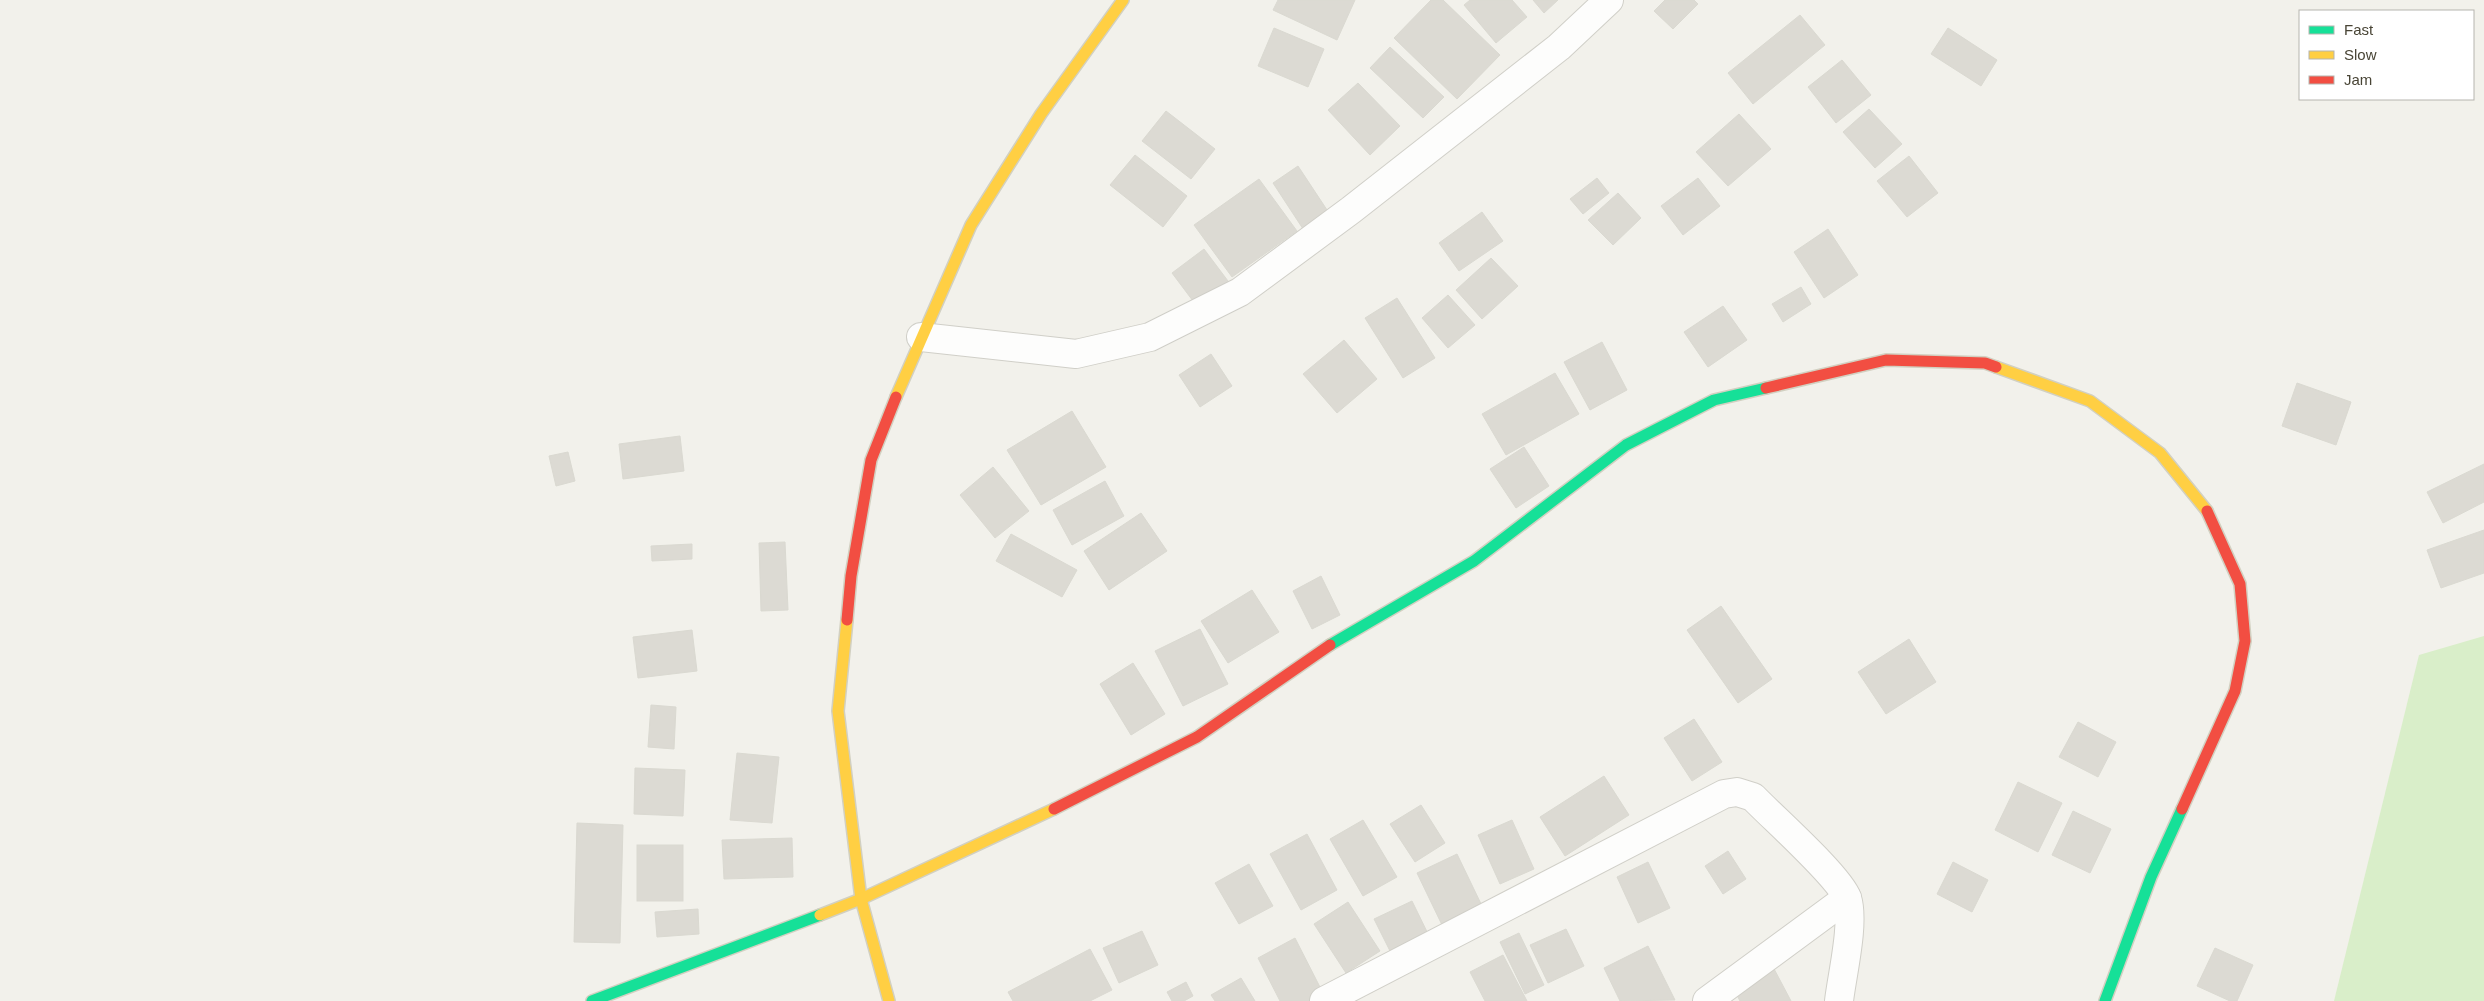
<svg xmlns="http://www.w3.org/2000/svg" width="2484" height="1001" font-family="Arial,sans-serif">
<rect width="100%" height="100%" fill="#f2f1eb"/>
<polygon fill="#d9eec9" points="2484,636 2484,1001 2334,1001 2419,655"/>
<g fill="#dcdad3" stroke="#dad9d1">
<polygon points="1278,0 1355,0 1337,40 1273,10"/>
<polygon points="1431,0 1443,0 1500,55 1457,99 1394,38"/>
<polygon points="1470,0 1512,0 1527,17 1496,43 1464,5"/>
<polygon points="1533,0 1558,0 1544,13"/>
<polygon points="1665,0 1694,0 1698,4 1673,29 1654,11"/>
<polygon points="1800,15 1825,45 1753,104 1728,73"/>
<polygon points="1274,28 1324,49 1308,87 1258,66"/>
<polygon points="1948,28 1997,60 1981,86 1931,54"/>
<polygon points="1390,47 1444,97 1423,118 1370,68"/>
<polygon points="1842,60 1871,95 1836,123 1808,87"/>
<polygon points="1358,83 1400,126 1370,155 1328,110"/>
<polygon points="1869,109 1902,144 1875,168 1843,132"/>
<polygon points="1166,111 1215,149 1191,179 1142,141"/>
<polygon points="1739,114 1771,149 1728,186 1696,152"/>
<polygon points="1135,155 1187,196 1163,227 1110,185"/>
<polygon points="1909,156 1938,193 1907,217 1877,181"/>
<polygon points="1298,166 1333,219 1307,235 1273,183"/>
<polygon points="1597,178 1609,193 1583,214 1570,199"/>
<polygon points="1698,178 1720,206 1683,235 1661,206"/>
<polygon points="1259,179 1297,231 1232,277 1194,225"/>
<polygon points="1618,193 1641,218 1613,245 1588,220"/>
<polygon points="1482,212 1503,241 1459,271 1439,243"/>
<polygon points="1828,229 1858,275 1824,298 1794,252"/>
<polygon points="1204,249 1231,285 1199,309 1172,273"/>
<polygon points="1491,258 1518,286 1482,319 1456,290"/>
<polygon points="1801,287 1811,304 1783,322 1772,304"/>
<polygon points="1448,295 1475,325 1448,348 1422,318"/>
<polygon points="1397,298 1435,358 1403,378 1365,318"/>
<polygon points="1723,306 1747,340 1708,367 1684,332"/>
<polygon points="1344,340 1377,379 1337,413 1303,374"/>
<polygon points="1602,342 1627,390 1590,410 1564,362"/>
<polygon points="1211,354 1232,386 1200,407 1179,375"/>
<polygon points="1555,373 1579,414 1506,455 1482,414"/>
<polygon points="2297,383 2351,402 2336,445 2282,426"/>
<polygon points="1072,411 1106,467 1041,505 1007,450"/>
<polygon points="680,436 684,471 623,479 619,444"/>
<polygon points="1524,447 1549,486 1516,508 1490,469"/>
<polygon points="568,452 575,481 556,486 549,456"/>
<polygon points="2484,464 2484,502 2443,523 2427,492"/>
<polygon points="993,467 1029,511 995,538 960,495"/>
<polygon points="1105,481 1124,516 1072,545 1053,510"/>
<polygon points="1141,513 1167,551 1109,590 1084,551"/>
<polygon points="2484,530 2484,573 2441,588 2427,550"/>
<polygon points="1011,534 1077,570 1062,597 996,561"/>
<polygon points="785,542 788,610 761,611 759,543"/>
<polygon points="692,544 692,559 652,561 651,546"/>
<polygon points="1321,576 1340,615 1312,629 1293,591"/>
<polygon points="1252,590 1279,632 1228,663 1201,621"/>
<polygon points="1721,606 1772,679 1738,703 1687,630"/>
<polygon points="1200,629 1228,684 1183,706 1155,651"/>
<polygon points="692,630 697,671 638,678 633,637"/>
<polygon points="1909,639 1936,682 1886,714 1858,672"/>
<polygon points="1133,663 1165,714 1131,735 1100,684"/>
<polygon points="651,705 676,707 674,749 648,747"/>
<polygon points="1694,719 1722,762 1692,781 1664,738"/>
<polygon points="2078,722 2116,742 2098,777 2059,757"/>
<polygon points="737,753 779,757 772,823 730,820"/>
<polygon points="635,768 685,770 683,816 634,814"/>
<polygon points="1604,776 1629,815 1565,856 1540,817"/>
<polygon points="2018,782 2062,803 2038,852 1995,830"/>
<polygon points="1421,805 1445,843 1415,862 1390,824"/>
<polygon points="2073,811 2111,829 2090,873 2052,855"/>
<polygon points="1363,820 1397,877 1363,896 1330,839"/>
<polygon points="1512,820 1534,869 1500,884 1478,835"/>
<polygon points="577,823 623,825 620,943 574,942"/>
<polygon points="1307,834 1337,890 1301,910 1270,854"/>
<polygon points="792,838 793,877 724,879 722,840"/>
<rect x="637" y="845" width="46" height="56"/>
<polygon points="1728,851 1746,879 1723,894 1705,866"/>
<polygon points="1457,854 1483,908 1443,927 1417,873"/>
<polygon points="1648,862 1670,908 1638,923 1617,877"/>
<polygon points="1953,862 1988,880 1972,912 1937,894"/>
<polygon points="1249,864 1273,906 1239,924 1215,883"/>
<polygon points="1412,901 1432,942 1395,961 1374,919"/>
<polygon points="1348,902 1380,951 1346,973 1314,924"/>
<polygon points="698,909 699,934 657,937 655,912"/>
<polygon points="1566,929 1584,966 1548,983 1530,945"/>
<polygon points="1142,931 1158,965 1119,983 1103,948"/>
<polygon points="1519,933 1544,985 1525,994 1500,942"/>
<polygon points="1295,938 1324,995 1312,1001 1280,1001 1258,958"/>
<polygon points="1648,946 1675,1000 1620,1001 1604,968"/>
<polygon points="2215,948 2253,965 2237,1001 2230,1001 2197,986"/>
<polygon points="1090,949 1112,990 1090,1001 1013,1001 1008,992"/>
<polygon points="1503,955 1527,1001 1485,1001 1470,972"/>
<polygon points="1772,965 1791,1001 1740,1001 1732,986"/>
<polygon points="1241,978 1255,1001 1215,1001 1211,995"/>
<polygon points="1186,982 1193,996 1184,1001 1172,1001 1167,992"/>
</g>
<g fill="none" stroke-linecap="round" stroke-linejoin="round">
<g stroke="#d0cfc8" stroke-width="30">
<g id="street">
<polyline points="921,337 1076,354 1150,337 1240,292 1351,210 1559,47 1609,0"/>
<path d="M1324,1001L1724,794L1737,792L1753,797C1772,817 1839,876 1847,898C1855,922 1842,975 1839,1001"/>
<polyline points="1707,1001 1847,898"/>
</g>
</g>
<g stroke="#d2d0c1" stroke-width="14">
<g id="fast">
<polyline points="1330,645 1474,561 1626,445 1714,400 1766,388"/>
<polyline points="592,1001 820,915"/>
<polyline points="2105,1001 2151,877 2182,809"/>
</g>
</g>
<g stroke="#d2d0c1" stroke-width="14">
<g id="slow">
<polyline points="1996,367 2090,401 2160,453 2207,511"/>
<polyline points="896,397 971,225 1041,114 1123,0"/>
<polyline points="847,620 838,711 861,899 889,1001"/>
<polyline points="820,915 861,899 1054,809"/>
</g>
</g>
<g stroke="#d2d0c1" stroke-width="14">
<g id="jam">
<polyline points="1766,388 1886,360 1985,363 1996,367"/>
<polyline points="847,620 851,576 871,460 896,397"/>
<polyline points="1054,809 1197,737 1330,645"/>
<polyline points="2182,809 2235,691 2245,641 2240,584 2207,511"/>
</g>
</g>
<use href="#street" stroke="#fdfdfc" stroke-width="28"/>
<use href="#fast" stroke="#16e098" stroke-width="11"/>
<use href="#slow" stroke="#ffcf43" stroke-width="11"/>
<use href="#jam" stroke="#f24e42" stroke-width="11"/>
</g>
<rect x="2299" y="10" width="175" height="90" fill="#ffffff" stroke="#b6b5af"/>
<rect x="2309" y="26" width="25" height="8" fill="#16e098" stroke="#b6b5af"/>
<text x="2344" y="35" font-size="15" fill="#494536">Fast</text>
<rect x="2309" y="51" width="25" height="8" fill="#ffcf43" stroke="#b6b5af"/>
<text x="2344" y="60" font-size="15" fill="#494536">Slow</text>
<rect x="2309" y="76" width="25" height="8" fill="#f24e42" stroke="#b6b5af"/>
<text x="2344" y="85" font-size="15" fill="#494536">Jam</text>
</svg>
